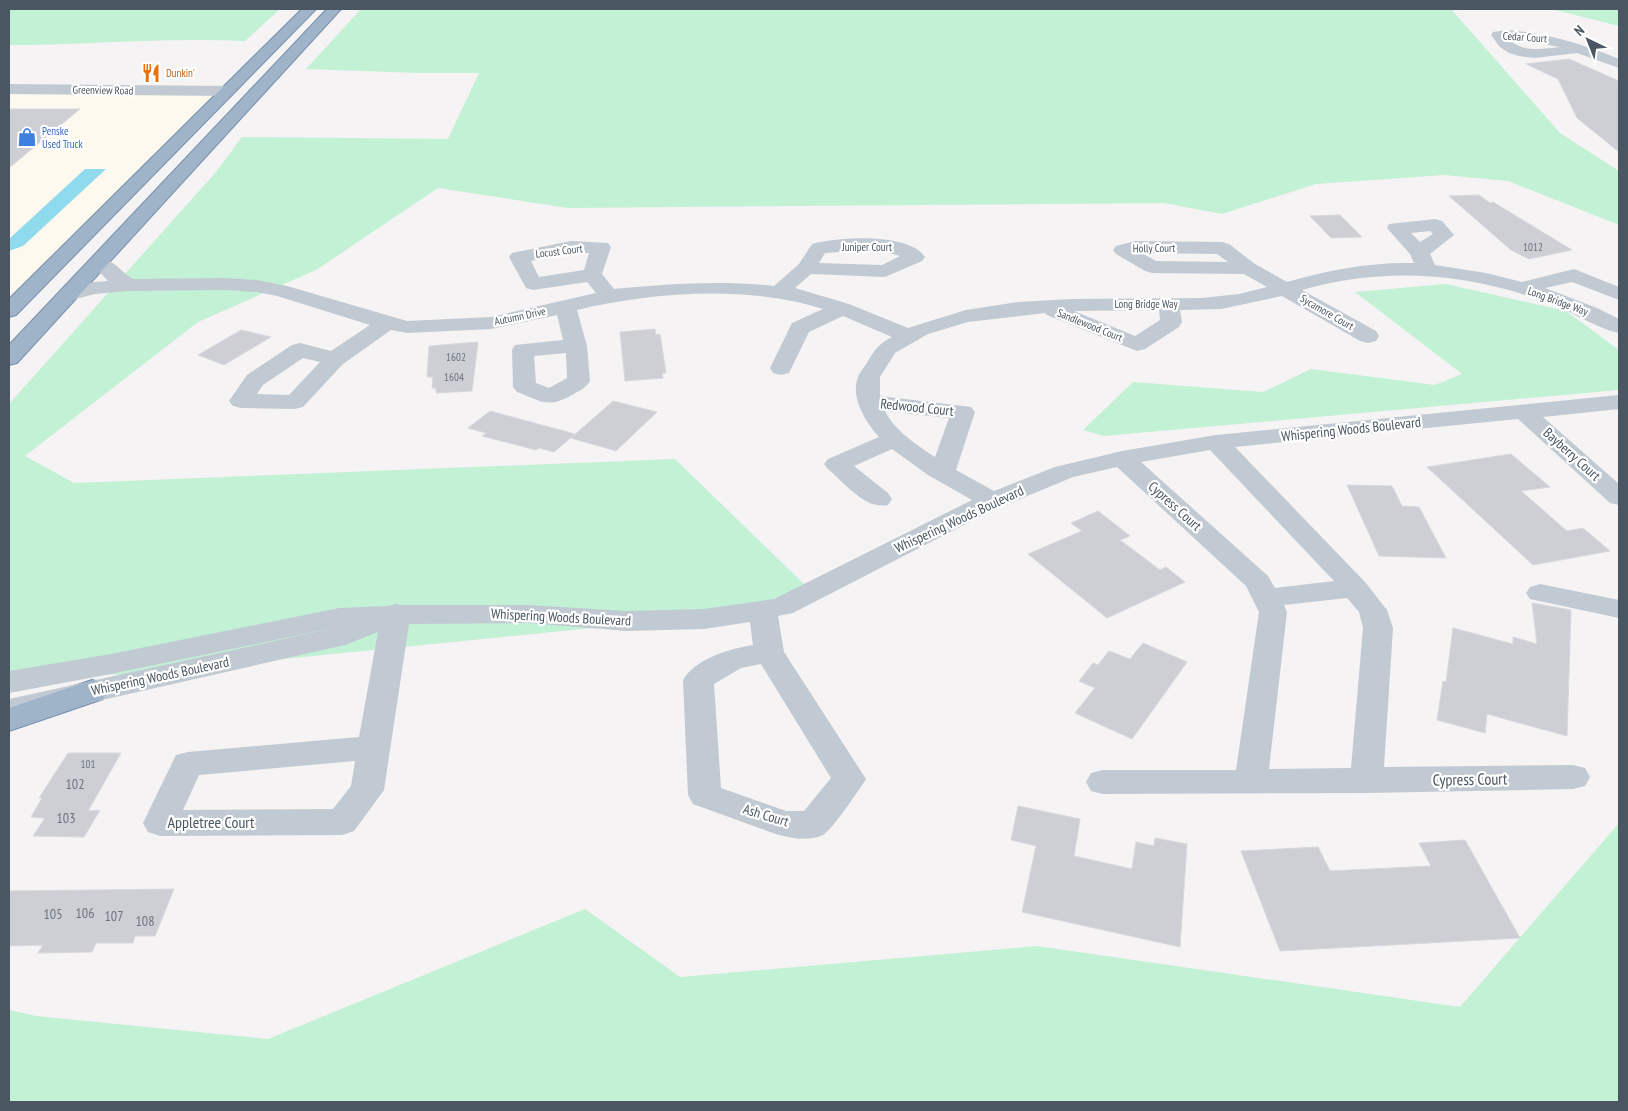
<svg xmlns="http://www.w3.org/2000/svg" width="1628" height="1111" font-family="'PT Sans Narrow',sans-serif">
<rect width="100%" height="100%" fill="#f5f3f3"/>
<polygon fill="#fdf9ef" points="9,89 227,91 9,311"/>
<g fill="#c3f1d5">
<path d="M9,9H280L245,41C166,37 87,45 9,45Z"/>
<polygon points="361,9 1451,9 1560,133 1619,171 1619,225 1508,181 1444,175 1316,184 1222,214 1164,203 568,208 438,188 316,270 198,322 25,456 74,483 675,459 807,587 731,614 126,675 9,672 9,404 216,172 242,137 448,139 479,73 419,73 306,69"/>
<polygon points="1551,9 1619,9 1619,26"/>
<polygon points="1446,284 1566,311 1619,350 1619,390 1104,436 1083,430 1133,382 1263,392 1311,369 1435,385 1462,374 1355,292"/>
<polygon points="1619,823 1619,1102 9,1102 9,1010 36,1016 268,1039 585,909 680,977 1037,946 1460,1007"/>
</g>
<polygon fill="#90daee" points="85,169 106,169 23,246 9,251 9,239"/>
<g fill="#cdcfd5" stroke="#d7d9de">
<polygon points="1569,59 1619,81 1619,152 1577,118 1558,79 1526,64"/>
<polygon points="9,109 80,109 9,168"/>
<polygon points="1479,195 1490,203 1493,202 1572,250 1529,259 1511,250 1449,196"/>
<polygon points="1340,215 1362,237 1331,238 1310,216"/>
<polygon points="655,329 656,335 660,334 666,373 662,373 663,378 625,381 620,332"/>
<polygon points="241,330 271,337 224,365 198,355"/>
<polygon points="478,342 472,391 436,393 436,388 432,388 433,377 427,377 429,346"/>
<polygon points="613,401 657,412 616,451 571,438"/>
<polygon points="490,411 575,434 554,452 539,448 536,450 482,436 486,433 468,428"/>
<polygon points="1511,454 1550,487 1521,491 1567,531 1583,528 1610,551 1533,565 1427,467"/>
<polygon points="1347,485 1392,486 1402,506 1419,507 1446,558 1379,556"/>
<polygon points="1098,511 1130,536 1120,540 1160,570 1166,567 1185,582 1107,618 1028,554 1082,531 1071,523"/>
<polygon points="1532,603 1571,610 1567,736 1487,714 1485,733 1437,720 1443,681 1446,682 1453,628 1513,644 1513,637 1537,644"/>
<polygon points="1143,643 1187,662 1132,739 1075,713 1095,688 1079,681 1093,663 1098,665 1109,651 1130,659"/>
<polygon points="68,753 121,753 88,811 100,810 84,837 33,836 45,818 31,817 42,798 39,798"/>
<polygon points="1018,806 1080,819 1074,856 1132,869 1136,842 1154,846 1155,838 1187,844 1180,947 1022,912 1036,846 1011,840"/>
<polygon points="1465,840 1520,938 1280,951 1241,851 1318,847 1330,871 1431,866 1419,843"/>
<polygon points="174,889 155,936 135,936 133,943 96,943 92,952 38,953 43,945 9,946 9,891"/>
</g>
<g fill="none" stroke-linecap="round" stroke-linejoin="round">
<g stroke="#7690ad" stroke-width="2">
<g id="trunk">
<polygon points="302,9 316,9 16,315 9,317 9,299"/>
<polygon points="327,9 341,9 17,363 9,365 9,345"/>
<polygon points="92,680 103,683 108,691 103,699 9,731 9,708"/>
</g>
</g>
<g fill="#c1cad2" fill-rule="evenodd">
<path d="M1507,30C1546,33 1583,44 1619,59V68L1577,53L1535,58L1519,56L1509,53L1500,47L1491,35L1493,32ZM1508,38L1560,47C1542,49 1521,53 1508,38Z"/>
<polygon points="9,84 227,86 232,88 235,91 232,94 227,96 9,94"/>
<path d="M1435,219L1442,221L1454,235L1430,254L1435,265L1486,273L1522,282L1574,269L1619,287V300L1572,282L1545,288L1597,308L1619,319V333C1598,329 1571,311 1549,303C1467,273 1387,266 1302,290L1376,331L1379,336L1376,341L1368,343L1360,341L1282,296L1221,309L1180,310L1182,322L1179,327L1145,349L1137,351L1047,315L1045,313L968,322L928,334L895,353L880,377V396L971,407L975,412L956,470L994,491L1055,467L1122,451L1216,435L1619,395V409L1543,417L1619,484V505L1610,503L1518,419L1235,447L1365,582L1387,610L1393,628L1384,767L1573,765L1585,768L1590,777L1585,786L1573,789L1367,793L1103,794L1091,791L1086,782L1091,773L1103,770H1236L1259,612L1246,586L1117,467L1073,477L989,512L793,613L778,616L784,652L866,779C860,789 831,831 823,835C808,842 788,838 773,833L693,804L688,795L683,680C696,658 730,649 753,645L750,622L704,629L627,631L528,623L409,624L384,790L354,831L342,835L160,836L148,832L143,823L176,755L188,752L359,737L378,632L345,645L9,721V699L338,627L111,674L9,693V671L111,654L339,608L388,606L396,604L402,605H528L627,611L704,609L774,599L972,500L928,475L892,449L854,466L888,493L892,499L888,505C865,510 845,483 828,469L824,464L828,459L879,437C866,422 850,398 858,377C860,372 865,366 868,361C876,348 879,344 892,337L843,316L809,332L789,373L781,375L773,373L770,368L792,323L823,309C748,285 653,292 577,310L587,346L590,381C586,388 579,391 572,395C547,409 541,401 517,392L513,387L512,350L515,345L563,340L557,315L491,329L407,333L391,330L343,364L303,407L295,409L241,408L233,406L229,401L247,375L292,345L300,343L331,351L370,325L277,296L257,292L225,290L129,291L95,294L68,301L61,299L58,295L61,291L94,282L108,281L90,262L93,258C109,254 120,271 133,279L225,278L257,280L287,286L407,321L491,317L596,293L587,282L533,290L526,288L509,257L512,253L571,241L608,243L611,247L602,274L614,289C668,284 720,280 774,286L799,264L812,244C838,237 908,232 925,257L922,261L885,277L811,274L795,288L849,304L908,328L966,310L1018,302L1072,299L1202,298L1239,294L1267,287L1244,274L1152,273L1145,271L1116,254L1113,250L1116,246L1135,241L1222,242L1229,244L1255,264L1287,282C1329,270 1370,262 1414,263L1410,254L1387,228L1389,224ZM1430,231L1433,234L1420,242L1411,233ZM855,251H882L900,256L882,265L819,263L825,253ZM571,253H589L584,270L539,277L531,261ZM1142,253L1217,254L1228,262L1156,261ZM1159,310L1160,320L1135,336L1074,311ZM566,353L567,378L549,388L536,383L534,356ZM303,358L320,362L289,395L257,394L263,385ZM885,411L949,418L935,457C917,445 895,431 885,411ZM1210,450L1333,580L1334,581L1275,588L1268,576L1141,462ZM1347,598L1359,612L1363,628L1351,768L1269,769L1287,612L1284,605ZM761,664L831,778L804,811H786L721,788L714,684L741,668ZM355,761L351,786L333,809L183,810L199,775Z"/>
<polygon points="1540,584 1619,600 1619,618 1530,599 1526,593 1530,587"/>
</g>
<use href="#trunk" fill="#9fb4c9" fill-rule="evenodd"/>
</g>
<defs>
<g id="restaurant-bare" transform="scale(1.5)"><path d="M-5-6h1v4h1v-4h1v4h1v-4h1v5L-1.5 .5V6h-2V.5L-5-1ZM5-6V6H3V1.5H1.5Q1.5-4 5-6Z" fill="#e8710a" stroke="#fff" stroke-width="2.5" paint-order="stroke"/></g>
<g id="shop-bare" transform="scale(1.5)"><path d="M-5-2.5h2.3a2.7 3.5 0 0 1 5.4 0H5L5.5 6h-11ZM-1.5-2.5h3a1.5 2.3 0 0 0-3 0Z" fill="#3f7fe0" stroke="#fff" stroke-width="2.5" paint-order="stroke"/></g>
</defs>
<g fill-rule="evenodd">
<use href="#restaurant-bare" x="151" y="73"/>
<use href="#shop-bare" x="27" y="137"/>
</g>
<g text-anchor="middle" stroke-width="4.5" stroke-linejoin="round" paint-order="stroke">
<g font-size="11" fill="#4a5661" stroke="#fff">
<text transform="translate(1525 37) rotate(4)" y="4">Cedar Court</text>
<text transform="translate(103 90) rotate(1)" y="4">Greenview Road</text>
<text x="867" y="251">Juniper Court</text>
<text transform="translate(1154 248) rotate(-1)" y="4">Holly Court</text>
<text transform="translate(559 251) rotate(-7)" y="4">Locust Court</text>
<text transform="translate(1558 301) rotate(20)" y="4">Long Bridge Way</text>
<text x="1146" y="308">Long Bridge Way</text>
<text transform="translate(1327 312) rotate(30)" y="4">Sycamore Court</text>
<text transform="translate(520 316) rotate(-12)" y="4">Autumn Drive</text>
<text transform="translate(1090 325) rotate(22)" y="4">Sandlewood Court</text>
</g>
<g font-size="11" fill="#c56008" stroke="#fff" text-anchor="start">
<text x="166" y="77">Dunkin'</text>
</g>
<g font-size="11" fill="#366cbe" stroke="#fff" text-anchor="start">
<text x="42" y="135">Penske<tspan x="42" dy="13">Used Truck</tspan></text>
</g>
<g font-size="11" fill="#6b747e">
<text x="1533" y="251">1012</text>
<text x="456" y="361">1602</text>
<text x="454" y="381">1604</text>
<text x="88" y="768">101</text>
</g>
<g font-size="14" fill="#4a5661" stroke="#fff">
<text transform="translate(917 407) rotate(6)" y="5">Redwood Court</text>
<text transform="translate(1351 429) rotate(-6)" y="5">Whispering Woods Boulevard</text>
<text transform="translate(1572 454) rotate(42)" y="5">Bayberry Court</text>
<text transform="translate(1175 506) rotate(42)" y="5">Cypress Court</text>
<text transform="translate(959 519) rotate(-25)" y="5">Whispering Woods Boulevard</text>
<text transform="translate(561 617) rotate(3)" y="5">Whispering Woods Boulevard</text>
<text transform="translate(160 676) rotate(-12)" y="5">Whispering Woods Boulevard</text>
<text transform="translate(766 815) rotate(17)" y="5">Ash Court</text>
</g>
<g font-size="14" fill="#6b747e">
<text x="75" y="789">102</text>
<text x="66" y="823">103</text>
<text x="85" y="918">106</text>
<text x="53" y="919">105</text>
<text x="114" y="921">107</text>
<text x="145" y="926">108</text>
</g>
<g font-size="16" fill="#4a5661" stroke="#fff">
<text transform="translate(1470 779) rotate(-1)" y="6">Cypress Court</text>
<text x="211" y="828">Appletree Court</text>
</g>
</g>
<rect width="1628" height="1111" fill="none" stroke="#4a5661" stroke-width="20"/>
<g transform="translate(1588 40) rotate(317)" stroke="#ffffff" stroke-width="4" paint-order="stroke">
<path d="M0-4L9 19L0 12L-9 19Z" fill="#4a5661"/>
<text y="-8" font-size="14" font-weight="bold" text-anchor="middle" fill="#4a5661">N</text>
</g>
</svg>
